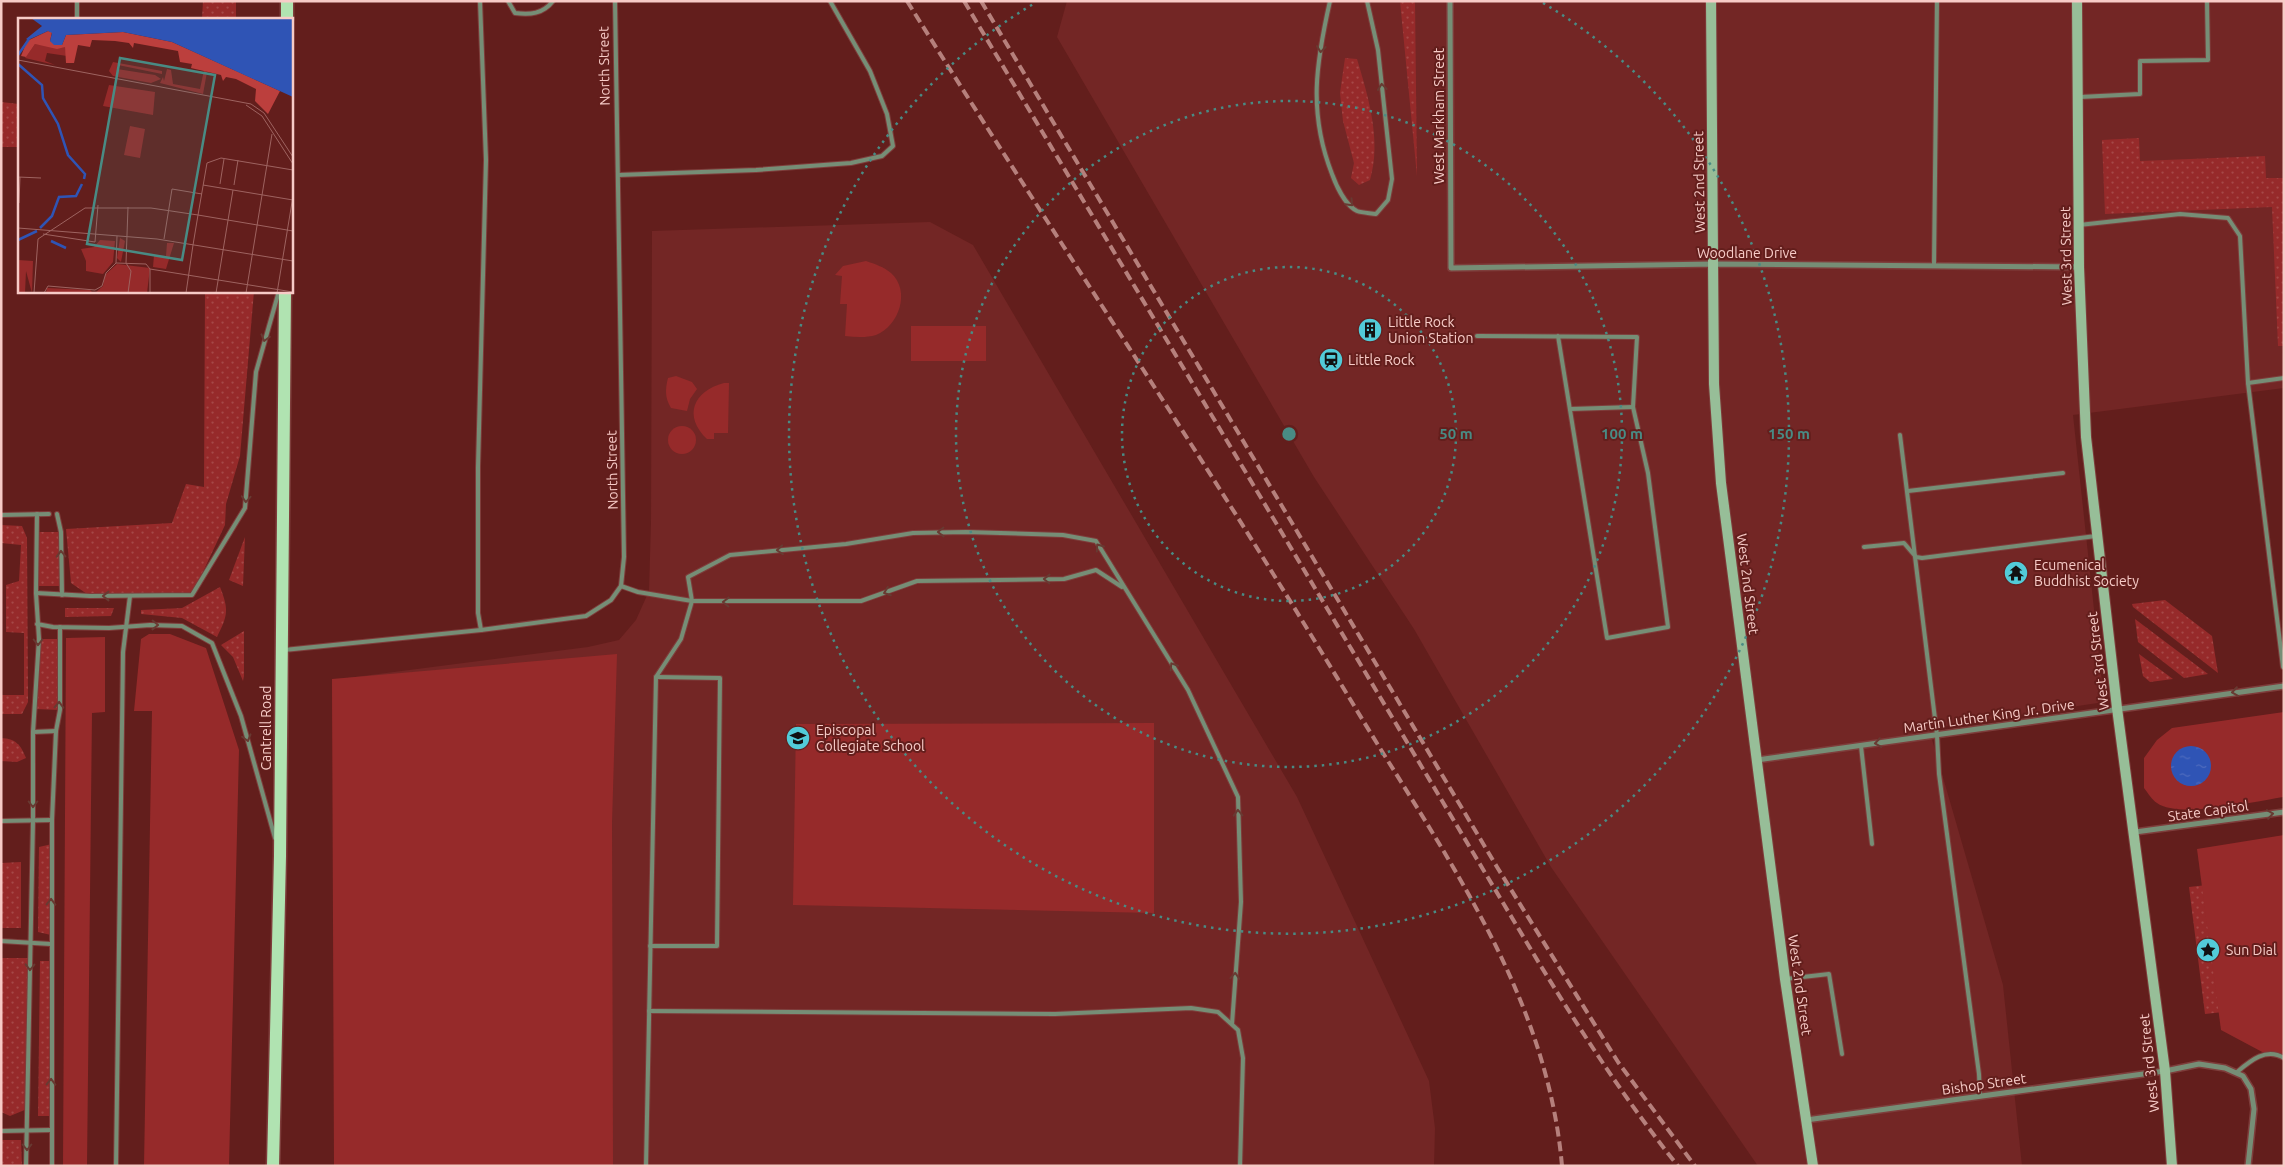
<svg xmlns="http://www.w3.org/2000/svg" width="2285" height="1167" font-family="Ubuntu,sans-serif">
<defs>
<pattern id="grass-dots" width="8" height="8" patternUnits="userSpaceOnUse" patternTransform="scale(1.25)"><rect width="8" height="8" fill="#962a2a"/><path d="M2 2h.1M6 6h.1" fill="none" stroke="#a54847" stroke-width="1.8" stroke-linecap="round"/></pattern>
<pattern id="water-ripples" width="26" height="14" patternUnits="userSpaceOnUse" patternTransform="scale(1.25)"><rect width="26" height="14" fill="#2f54b5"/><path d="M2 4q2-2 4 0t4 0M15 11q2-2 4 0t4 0" fill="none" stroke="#4e6bbe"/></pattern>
</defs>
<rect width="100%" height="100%" fill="#631e1c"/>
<g fill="#732625">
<polygon points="1067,1 2284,1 2284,388 2073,415 2104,702 1929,729 2003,985 2022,1166 1758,1166 1551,867 1414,629 1314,477 1057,37"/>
<polygon points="930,222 973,245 1297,797 1429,1081 1435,1128 1434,1166 339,1166 332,680 588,647 619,640 636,620 649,591 651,523 652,231"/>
</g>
<g fill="url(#grass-dots)">
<polygon points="203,1 236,1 236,19 202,19"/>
<polygon points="1400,1 1415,1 1417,176"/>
<path d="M1345,58L1357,59C1368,96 1382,141 1370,180L1359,185L1351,178L1354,163L1343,121L1340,93Z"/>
<polygon points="1,102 19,104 19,147 1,147"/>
<polygon points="2139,138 2140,161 2265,156 2266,178 2284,178 2284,346 2278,346 2272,207 2105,214 2102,140"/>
<polygon points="205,291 254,291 240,456 226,504 225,525 192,595 90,596 71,583 66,529 172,523 186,484 204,487"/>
<polygon points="1,525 22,526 27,538 28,702 22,714 1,714 1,695 24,695 24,633 6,632 6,585 19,581 21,545 1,543"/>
<polygon points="37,532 61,532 62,586 37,586"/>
<polygon points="245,537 243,586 229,580"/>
<path d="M220,587C229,610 228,615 217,637L182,618L141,614V610L182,608Z"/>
<polygon points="2165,600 2212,636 2218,673 2133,607 2132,604"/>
<polygon points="65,608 114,608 111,616 65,617"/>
<polygon points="2135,619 2208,674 2184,678 2138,642"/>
<polygon points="244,631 244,676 243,681 233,657 221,645"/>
<polygon points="39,639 60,639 60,710 34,709"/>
<polygon points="2139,654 2173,679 2150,682 2143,676"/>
<path d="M1,738C16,739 20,744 26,758L17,762L1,761Z"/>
<polygon points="52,844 51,935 38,932 39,847"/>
<polygon points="21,862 21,928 2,928 1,863"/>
<polygon points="2216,884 2232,1011 2205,1014 2189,887"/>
<polygon points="1,958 31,958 27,1109 10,1116 1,1112"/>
<polygon points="40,961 52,961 51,1116 38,1116"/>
<polygon points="1,1140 21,1140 22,1166 1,1166"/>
</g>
<g fill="#962a2a">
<path d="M866,261C875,264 884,267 891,273C911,291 899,326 876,335C866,338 855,337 845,336L847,304H840L842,276L835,275L843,266Z"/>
<rect x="911" y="326" width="75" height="35"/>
<path d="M676,376L692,382L697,389L690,399L687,411L671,408C665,398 665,390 668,378Z"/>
<path d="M724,383H729L728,433H714V439H707C683,416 693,391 724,383Z"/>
<circle cx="682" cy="440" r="14"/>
<polygon points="149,634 170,634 206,648 239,750 229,1166 144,1166 152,711 134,711 141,639"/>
<polygon points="105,637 105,712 92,713 87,1166 63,1166 66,638"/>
<polygon points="617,654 612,823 613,1166 334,1166 332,679"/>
<path d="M2284,712V797C2256,801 2179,819 2157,803C2152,800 2148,793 2144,788V758L2157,740L2172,728Z"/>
<polygon points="1154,723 1154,913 793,905 796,724"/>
<polygon points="2284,835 2284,1058 2266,1054 2221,1030 2197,849"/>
</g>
<circle fill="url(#water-ripples)" cx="2191" cy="766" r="20"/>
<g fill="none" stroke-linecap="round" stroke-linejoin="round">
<g stroke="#7e3d3b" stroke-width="6">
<g id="lane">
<polyline points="77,1 77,19"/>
<polyline points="480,1 486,160 478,467 478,613 481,630"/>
<path d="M508,1L515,13C530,15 543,14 553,1"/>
<path d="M1330,1C1316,63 1308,113 1332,174C1336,185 1345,205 1357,211C1362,213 1371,213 1376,214L1388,200L1392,179L1378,50L1367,1"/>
<polyline points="2080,97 2140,94 2140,61 2208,60 2207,1"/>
<polyline points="618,175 756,170 851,163 882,156 893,146 887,114 870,71 830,1"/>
<polyline points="2079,225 2180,214 2228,218 2240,236 2248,383"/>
<polyline points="1934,265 1937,1"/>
<polyline points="1477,336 1637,337 1633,407 1648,473 1668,627 1607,638 1558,336"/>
<polyline points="1570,409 1633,407"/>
<polyline points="1900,435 1937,735 1939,774 1979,1074 1980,1096"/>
<polyline points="1908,491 2063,473"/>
<polyline points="57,514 61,532 62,595"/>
<polyline points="1,515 49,514"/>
<polyline points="1864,547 1904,543 1916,557 1922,558 2096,536"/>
<polyline points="621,586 638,592 692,601 861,601 917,581 1064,579 1096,570 1122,587"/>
<polyline points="36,593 90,596 192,595 245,508 256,372 279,291"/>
<polyline points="37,624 53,627 109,628 150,625 182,626 212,643 241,716 275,838"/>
<polyline points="284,650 481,630 586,616 611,600 621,586 624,557 615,1"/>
<polyline points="2283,667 2248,383 2284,378"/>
<polyline points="33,732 56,731"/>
<polyline points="1861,746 1872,844"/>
<polyline points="1,821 52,820"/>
<polyline points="1,941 51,944"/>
<polyline points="650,946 717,946 720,678 656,677"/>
<polyline points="1785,979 1829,974 1842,1054"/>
<polyline points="649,1011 1055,1014 1191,1008 1218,1012 1238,1030 1243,1058 1240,1166"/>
<path d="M2237,1072C2250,1061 2266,1047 2284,1058"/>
<polyline points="1,1131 52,1130"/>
<polyline points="26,1166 33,821 33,732 39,639 36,593 37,514"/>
<polyline points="52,1166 52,820 56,731 60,710 60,627"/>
<polyline points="116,1166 123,652 130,596"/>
<polyline points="646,1166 656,677 681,639 692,601 688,577 730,555 846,544 913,533 966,532 1063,535 1096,541 1188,690 1238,797 1241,902 1232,1024"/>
</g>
</g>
<g stroke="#7e3d3b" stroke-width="8">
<g id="street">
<polyline points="1450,1 1451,268 1714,264 2079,267"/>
<polyline points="1757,760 2284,686"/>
<polyline points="2135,832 2284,812"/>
<polyline points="1806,1120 2165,1071 2199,1064 2225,1068 2243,1076 2251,1089 2254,1109 2248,1166"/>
</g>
</g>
<g stroke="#7e3d3b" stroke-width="12">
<g id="secondary">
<polyline points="1711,1 1714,384 1721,483 1785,979 1813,1166"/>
<polyline points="2077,1 2079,267 2086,437 2117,708 2165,1071 2172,1166"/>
</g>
</g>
<g stroke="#7e3d3b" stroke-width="15">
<g id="primary">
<polyline points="287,19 287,1"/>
<polyline points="273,1166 280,856 285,291"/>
</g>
</g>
<use href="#lane" stroke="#768e76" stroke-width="4"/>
<use href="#street" stroke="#768e76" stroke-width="5"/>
<use href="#secondary" stroke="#97be98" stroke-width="10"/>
<use href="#primary" stroke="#b0e3b1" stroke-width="12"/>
<g stroke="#b6807c" stroke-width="4" stroke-dasharray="10 5" stroke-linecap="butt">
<path d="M907,1C1055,238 1212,469 1356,709C1443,853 1547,993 1562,1166"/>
<path d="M964,1L1539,963C1582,1033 1626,1101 1678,1166"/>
<polyline points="981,1 1497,867 1618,1062 1695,1166"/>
</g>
</g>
<defs><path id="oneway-chevron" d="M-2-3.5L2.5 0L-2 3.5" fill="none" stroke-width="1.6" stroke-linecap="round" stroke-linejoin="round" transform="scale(1.25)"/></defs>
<g stroke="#683a32">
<use href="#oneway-chevron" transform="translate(1321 49) rotate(96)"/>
<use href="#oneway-chevron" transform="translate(1382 87) rotate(-96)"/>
<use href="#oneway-chevron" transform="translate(1350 203) rotate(47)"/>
<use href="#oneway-chevron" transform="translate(265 338) rotate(106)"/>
<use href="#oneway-chevron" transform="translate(246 499) rotate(94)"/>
<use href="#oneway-chevron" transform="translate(941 532) rotate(179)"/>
<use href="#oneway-chevron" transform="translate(1099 547) rotate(-125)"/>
<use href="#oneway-chevron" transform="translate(780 550) rotate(175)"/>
<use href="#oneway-chevron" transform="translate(61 554) rotate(-91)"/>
<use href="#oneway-chevron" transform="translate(1047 579) rotate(-179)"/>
<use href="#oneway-chevron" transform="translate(887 592) rotate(160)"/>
<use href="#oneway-chevron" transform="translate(106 596) rotate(-180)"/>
<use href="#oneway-chevron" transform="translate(726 602) rotate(-179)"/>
<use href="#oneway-chevron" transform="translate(155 625) rotate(1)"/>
<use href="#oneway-chevron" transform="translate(38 642) rotate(90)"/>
<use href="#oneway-chevron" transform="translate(1173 666) rotate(-122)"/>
<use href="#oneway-chevron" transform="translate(2235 692) rotate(172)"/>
<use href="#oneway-chevron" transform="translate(59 705) rotate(-88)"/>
<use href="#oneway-chevron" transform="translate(247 738) rotate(74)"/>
<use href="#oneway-chevron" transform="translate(1878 743) rotate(172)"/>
<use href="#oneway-chevron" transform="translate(33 804) rotate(90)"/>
<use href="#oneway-chevron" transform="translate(1238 813) rotate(-92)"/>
<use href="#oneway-chevron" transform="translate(2270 814) rotate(-8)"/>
<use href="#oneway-chevron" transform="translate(51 902) rotate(-89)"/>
<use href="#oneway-chevron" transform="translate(30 967) rotate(91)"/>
<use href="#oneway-chevron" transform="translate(1235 976) rotate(-86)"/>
<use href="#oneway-chevron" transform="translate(51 1082) rotate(-89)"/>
<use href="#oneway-chevron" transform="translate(27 1147) rotate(90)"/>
</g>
<g fill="none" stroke="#498b84" stroke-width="2.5" stroke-dasharray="2.5 5">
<circle cx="1289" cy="434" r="167"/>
<circle cx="1289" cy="434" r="333"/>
<path d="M1543 3A500 500 0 1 1 1035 3"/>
</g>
<defs>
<g id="building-disc" transform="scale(1.25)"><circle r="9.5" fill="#52cbd8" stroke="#631e1c"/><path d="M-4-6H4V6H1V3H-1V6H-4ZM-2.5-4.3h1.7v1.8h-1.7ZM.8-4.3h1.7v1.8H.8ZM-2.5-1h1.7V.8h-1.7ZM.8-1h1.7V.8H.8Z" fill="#111"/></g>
<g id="station-disc" transform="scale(1.25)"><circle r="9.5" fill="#52cbd8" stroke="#631e1c"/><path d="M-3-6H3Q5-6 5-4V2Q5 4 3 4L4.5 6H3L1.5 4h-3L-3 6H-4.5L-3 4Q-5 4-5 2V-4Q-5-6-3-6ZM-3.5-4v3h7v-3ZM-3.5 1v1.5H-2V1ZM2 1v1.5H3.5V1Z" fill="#111"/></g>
<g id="temple-disc" transform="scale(1.25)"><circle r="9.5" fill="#52cbd8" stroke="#631e1c"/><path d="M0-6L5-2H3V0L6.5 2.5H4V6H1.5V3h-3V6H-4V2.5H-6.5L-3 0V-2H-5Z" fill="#111"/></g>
<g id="school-disc" transform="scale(1.25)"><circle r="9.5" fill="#52cbd8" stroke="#631e1c"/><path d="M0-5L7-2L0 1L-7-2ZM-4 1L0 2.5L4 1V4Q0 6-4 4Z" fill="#111"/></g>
<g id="sight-disc" transform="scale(1.25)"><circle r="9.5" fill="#52cbd8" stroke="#631e1c"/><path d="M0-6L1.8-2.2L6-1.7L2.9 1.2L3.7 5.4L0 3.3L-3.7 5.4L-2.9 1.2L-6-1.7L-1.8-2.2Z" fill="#111"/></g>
</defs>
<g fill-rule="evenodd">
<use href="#building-disc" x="1370" y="330"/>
<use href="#station-disc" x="1331" y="360"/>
<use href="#temple-disc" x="2016" y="573"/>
<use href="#school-disc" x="798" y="738"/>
<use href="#sight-disc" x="2208" y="950"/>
</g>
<g text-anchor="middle" stroke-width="4" stroke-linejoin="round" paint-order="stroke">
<g font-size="14" fill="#f7cbc7" stroke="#631e1c">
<text transform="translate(604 66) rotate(-91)" y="5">North Street</text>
<text transform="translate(1439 116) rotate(-90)" y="5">West Markham Street</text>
<text transform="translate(1699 182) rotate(-91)" y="5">West 2nd Street</text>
<text x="1747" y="258">Woodlane Drive</text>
<text transform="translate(2066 256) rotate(-91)" y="5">West 3rd Street</text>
<text transform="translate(612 470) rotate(-91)" y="5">North Street</text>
<text transform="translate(1748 584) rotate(83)" y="5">West 2nd Street</text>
<text transform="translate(2098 661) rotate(-97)" y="5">West 3rd Street</text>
<text transform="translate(1989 716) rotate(-8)" y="5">Martin Luther King Jr. Drive</text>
<text transform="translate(266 728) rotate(-90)" y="5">Cantrell Road</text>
<text transform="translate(2208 811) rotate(-8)" y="5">State Capitol</text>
<text transform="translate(1800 985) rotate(82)" y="5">West 2nd Street</text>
<text transform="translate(2149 1063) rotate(-96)" y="5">West 3rd Street</text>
<text transform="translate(1984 1084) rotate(-8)" y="5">Bishop Street</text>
</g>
<g font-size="14" fill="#f7cbc7" stroke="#631e1c" text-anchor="start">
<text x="1388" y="327">Little Rock<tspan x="1388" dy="16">Union Station</tspan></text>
<text x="1348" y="365">Little Rock</text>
<text x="2034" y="570">Ecumenical<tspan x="2034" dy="16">Buddhist Society</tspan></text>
<text x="816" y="735">Episcopal<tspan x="816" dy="16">Collegiate School</tspan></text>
<text x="2226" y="955">Sun Dial</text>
</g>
</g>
<g transform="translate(18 18)">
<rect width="275" height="275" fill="#631e1c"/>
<path d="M17,26L47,28L49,38L29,35L27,43L37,47L7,40ZM149,51L153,52L155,66L182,71L186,52L189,54L185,76L142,65L145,59L146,63ZM149,225H156L148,251L135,249L136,237L148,238Z" fill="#962a2a"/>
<path d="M30,13L34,14L32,23L44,27L48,17L105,14L154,24L262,73L250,96L237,83L238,71L218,61L208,59L205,63L203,57L173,50L174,46L162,44L160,33L116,25L115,30L111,25L97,23L74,22L72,29L60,27L56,45H48L47,29L39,31L17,26L8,39L3,38L9,23Z" fill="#bc3f3d"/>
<path d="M95,44L144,53V56L100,47L99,51L137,57L143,61L133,65L95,58L91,53ZM91,67L137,74L135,97L85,88ZM112,108L127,111L122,140L106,137ZM102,220L107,223L103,244L99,240ZM82,222L97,223L95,244L85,256L68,253V243L63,231L76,229ZM0,242L15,243L14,275L8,253L7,275H0ZM99,246L132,250L129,275H77L85,268L87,257ZM29,270L72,272L75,275H28Z" fill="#962a2a"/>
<path d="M13,0H275V79L154,24L105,14L48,17L44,27H36L32,23L34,15L30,13L10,22L8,21L24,8Z" fill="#2f54b5"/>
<path fill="none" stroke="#2f54b5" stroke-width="2.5" d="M0,37L11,21M0,46L24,67L25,80L40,106L50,137L67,156L66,161M22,210L34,198L41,179L58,178L64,166M0,222L19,213M33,223L48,230"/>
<path fill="none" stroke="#9e6360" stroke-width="1" d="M0,42L233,86L246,95L275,139M228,87L244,98L275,146M0,159L23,160M202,166L206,141M185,167L275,182M216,167L220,142M1,185L2,159M0,210L139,221L275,243M25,216L77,224L80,187M146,221L154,171L184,176M175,227L180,197L275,213M98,245L128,246L132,251L275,274M108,245L110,189M108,245L113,253L110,275M77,272L84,268L88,255L98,245L99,218M16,275L20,221L67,190H133L180,197L189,145L203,140L275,152M26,275L30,268L77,272M132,275V251M168,275L175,227M198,275L215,172M228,275L254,116M259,275L275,178"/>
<path fill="#498b84" fill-opacity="0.15" stroke="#498b84" stroke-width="2.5" d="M102,40L197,57L164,242L69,226Z"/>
<rect width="275" height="275" fill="none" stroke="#f7cbc7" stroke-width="2.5"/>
</g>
<circle cx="1289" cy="434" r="8" fill="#498b84" stroke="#631e1c" stroke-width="2.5"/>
<g font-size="15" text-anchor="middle" font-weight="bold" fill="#498b84" stroke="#631e1c" stroke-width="4" stroke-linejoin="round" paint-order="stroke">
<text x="1456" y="439">50 m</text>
<text x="1622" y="439">100 m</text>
<text x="1789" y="439">150 m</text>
</g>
<rect width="2285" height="1167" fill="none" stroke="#f7cbc7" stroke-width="5"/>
</svg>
